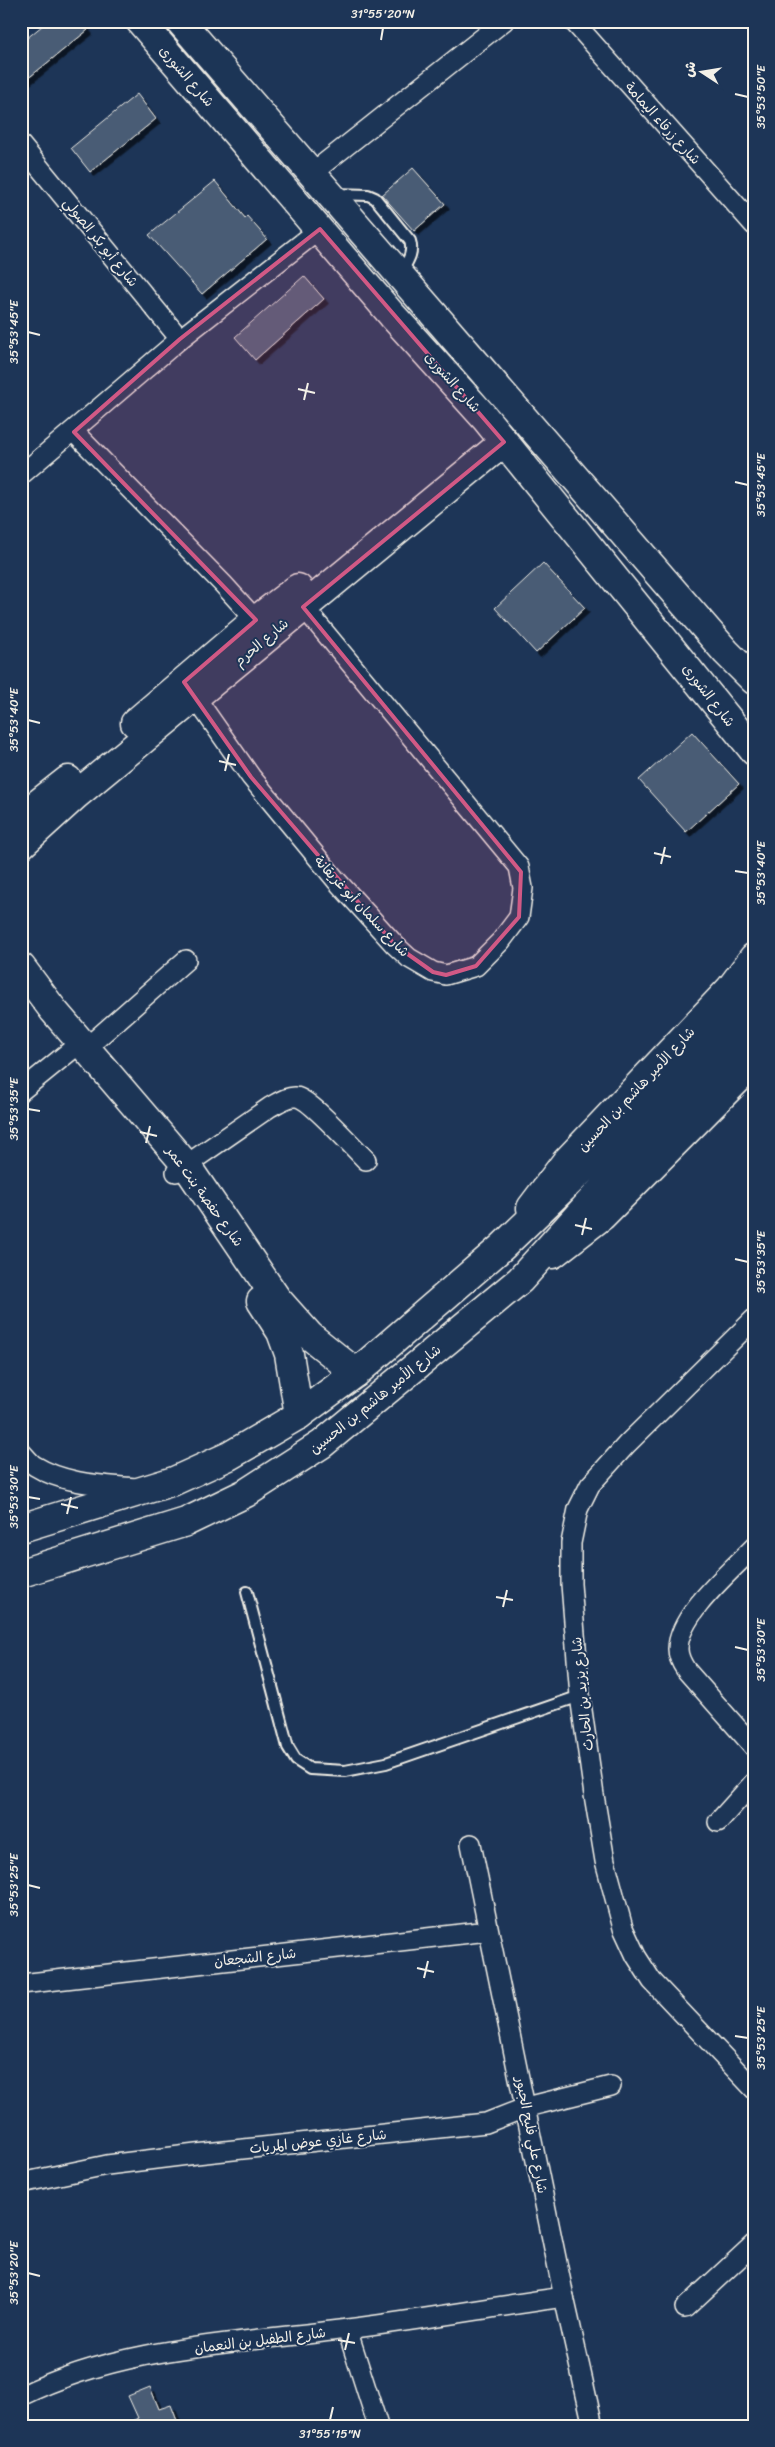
<svg xmlns="http://www.w3.org/2000/svg" width="775" height="2447" font-family="Sriracha,'Playpen Sans Arabic',sans-serif">
<defs>
<filter id="shadow"><feDropShadow dx="4.5" dy="4.5" stdDeviation="0" flood-color="#0009"/></filter>
</defs>
<rect width="100%" height="100%" fill="#1d3557"/>
<filter id="ink" filterUnits="userSpaceOnUse"><feTurbulence type="fractalNoise" baseFrequency=".02" numOctaves="2"/><feDisplacementMap in="SourceGraphic" scale="10" xChannelSelector="R" yChannelSelector="G"/><feConvolveMatrix kernelMatrix="1 2 1 2 8 2 1 2 1" color-interpolation-filters="sRGB"/></filter>
<g filter="url(#ink)">
<g fill="#485b74" stroke="#f4f1e8" filter="url(#shadow)">
<polygon points="48,21 81,21 88,30 21,84 21,43"/>
<polygon points="137,94 156,119 90,172 71,148"/>
<polygon points="413,168 445,204 414,231 382,195"/>
<polygon points="215,181 245,218 247,216 267,239 202,294 149,235"/>
<polygon points="304,276 324,299 255,360 235,337"/>
<polygon points="543,563 585,608 536,653 495,608"/>
<polygon points="692,732 739,784 686,832 639,780"/>
<polygon points="150,2387 159,2409 171,2405 179,2426 121,2426 138,2418 128,2396"/>
</g>
<g fill="none" stroke-linecap="round" stroke-linejoin="round">
<g stroke="#f4f1e8" stroke-width="14">
<g id="lane">
<path d="M335,194L368,195L375,198L410,241C414,253 407,262 401,273"/>
<polyline points="247,1592 288,1747 296,1760 310,1769 345,1771 386,1763 580,1696"/>
</g>
</g>
<g stroke="#f4f1e8" stroke-width="22">
<g id="street">
<polyline points="573,21 754,225"/>
<polyline points="21,145 180,339"/>
<polyline points="312,173 504,21"/>
<polyline points="74,432 223,584 263,628"/>
<polyline points="21,475 180,339 320,229"/>
<polyline points="188,687 251,777 336,880 395,945 409,958 433,972 446,975 476,966 501,941 519,917 523,888 519,867 297,599"/>
<polyline points="85,1049 186,960"/>
<polyline points="21,1091 80,1043"/>
<path d="M176,1172L270,1107C278,1103 287,1096 296,1097C309,1098 354,1148 366,1160"/>
<polyline points="754,1319 627,1444 590,1485 578,1509 571,1543 571,1584 580,1696 594,1795 605,1861 623,1928 636,1956 652,1981 754,2089"/>
<path d="M21,1452C25,1456 30,1463 35,1466C64,1484 102,1485 135,1488"/>
<path d="M754,1547C731,1571 678,1615 678,1649C678,1657 682,1664 686,1670L754,1747"/>
<polyline points="718,1822 754,1782"/>
<polyline points="471,1844 564,2297 593,2426"/>
<polyline points="21,1984 488,1931"/>
<polyline points="21,2183 107,2165 196,2154 486,2123 527,2107 611,2086"/>
<polyline points="685,2308 754,2244"/>
<polyline points="347,2329 378,2426"/>
<path d="M21,2396C118,2348 226,2344 331,2331C409,2322 486,2308 564,2297"/>
</g>
</g>
<g stroke="#f4f1e8" stroke-width="31">
<g id="secondary">
<polyline points="135,723 256,620 298,588"/>
<polyline points="21,817 68,780"/>
<polyline points="21,845 76,795 504,442"/>
<polyline points="21,967 54,1011 186,1165 277,1299 310,1336 356,1373"/>
<polyline points="531,1208 565,1163 730,989 754,957"/>
<polyline points="553,1254 602,1216 754,1063"/>
<polyline points="261,1301 281,1332 289,1354 299,1415"/>
</g>
</g>
<g stroke="#f4f1e8" stroke-width="31">
<g id="primary">
<polyline points="140,21 392,315 485,418 754,751"/>
<polyline points="180,21 726,652 754,680"/>
</g>
</g>
<g stroke="#f4f1e8" stroke-width="31">
<g id="highway">
<polyline points="21,1528 174,1481 229,1456 299,1415 356,1373 502,1247 711,1046 754,997"/>
<polyline points="21,1573 186,1522 246,1493 322,1444 520,1280 650,1136 724,1062 754,1028"/>
</g>
</g>
<use href="#lane" stroke="#1d3557" stroke-width="10"/>
<use href="#street" stroke="#1d3557" stroke-width="19"/>
<use href="#secondary" stroke="#1d3557" stroke-width="28"/>
<use href="#primary" stroke="#1d3557" stroke-width="28"/>
<use href="#highway" stroke="#1d3557" stroke-width="28"/>
</g>
</g>
<path fill="#d15985" fill-opacity="0.2" stroke="#d15985" stroke-width="4" stroke-linejoin="round" d="M320,229L504,442L303,607L521,872L519,917L476,966L446,975L433,972L395,945L251,777L184,682L256,620L74,432L180,339Z"/>
<path fill="none" stroke="#f4f1e8" stroke-width="2" d="M381,40L383,28M735,94L748,97M28,332L40,335M298,389L315,393M304,400L308,383M735,482L748,485M28,720L40,723M219,761L236,765M225,771L229,754M654,853L671,857M661,864L665,847M735,871L748,873M28,1109L40,1111M140,1132L157,1136M146,1143L150,1126M575,1225L592,1229M582,1235L586,1218M735,1259L748,1262M28,1497L40,1499M61,1504L78,1508M67,1514L71,1497M496,1597L513,1600M503,1607L507,1590M735,1647L748,1650M28,1885L40,1888M417,1968L434,1972M424,1978L428,1961M735,2036L748,2038M28,2273L40,2276M338,2340L355,2343M345,2350L349,2333M330,2420L333,2407"/>
<g text-anchor="middle" stroke-width="4" stroke-linejoin="round" paint-order="stroke">
<g font-size="14" fill="#f4f1e8" stroke="#1d3557">
<text transform="translate(187 76) rotate(49)" y="5">شارع الشورى</text>
<text transform="translate(663 123) rotate(48)" y="5">شارع زرقاء اليمامة</text>
<text transform="translate(101 242) rotate(51)" y="5">شارع أبو بكر الصولي</text>
<text transform="translate(453 382) rotate(48)" y="5">شارع الشورى</text>
<text transform="translate(261 642) rotate(-40)" y="5">شارع الحرم</text>
<text transform="translate(709 695) rotate(52)" y="5">شارع الشورى</text>
<text transform="translate(362 906) rotate(47)" y="5">شارع سلمان أبو غريقانة</text>
<text transform="translate(636 1089) rotate(-47)" y="5">شارع الأمير هاشم بن الحسين</text>
<text transform="translate(205 1196) rotate(54)" y="5">شارع حفصة بنت عمر</text>
<text transform="translate(375 1399) rotate(-39)" y="5">شارع الأمير هاشم بن الحسين</text>
<text transform="translate(582 1694) rotate(-96)" y="5">شارع يزيد بن الحارث</text>
<text transform="translate(255 1957) rotate(-6)" y="5">شارع الشجعان</text>
<text transform="translate(532 2135) rotate(79)" y="5">شارع علي فليح الجبور</text>
<text transform="translate(318 2141) rotate(-6)" y="5">شارع غازي عوض المريات</text>
<text transform="translate(260 2340) rotate(-7)" y="5">شارع الطفيل بن النعمان</text>
</g>
</g>
<rect width="775" height="2447" fill="none" stroke="#1d3557" stroke-width="55"/>
<g transform="translate(702 72) rotate(282)" stroke="#1d3557" stroke-width="4" paint-order="stroke">
<path d="M0-4L9 19L0 12L-9 19Z" fill="#f4f1e8"/>
<text y="-8" font-size="14" font-weight="bold" text-anchor="middle" fill="#f4f1e8">ش</text>
</g>
<rect x="28" y="28" width="720" height="2392" fill="none" stroke="#f4f1e8" stroke-width="2"/>
<g font-size="12" text-anchor="middle" fill="#f4f1e8">
<text x="383" y="18">31°55'20"N</text>
<text transform="translate(761 97) rotate(-90)" y="4">35°53'50"E</text>
<text transform="translate(14 332) rotate(-90)" y="4">35°53'45"E</text>
<text transform="translate(761 485) rotate(-90)" y="4">35°53'45"E</text>
<text transform="translate(14 720) rotate(-90)" y="4">35°53'40"E</text>
<text transform="translate(761 873) rotate(-90)" y="4">35°53'40"E</text>
<text transform="translate(14 1109) rotate(-90)" y="4">35°53'35"E</text>
<text transform="translate(761 1262) rotate(-90)" y="4">35°53'35"E</text>
<text transform="translate(14 1497) rotate(-90)" y="4">35°53'30"E</text>
<text transform="translate(761 1650) rotate(-90)" y="4">35°53'30"E</text>
<text transform="translate(14 1885) rotate(-90)" y="4">35°53'25"E</text>
<text transform="translate(761 2038) rotate(-90)" y="4">35°53'25"E</text>
<text transform="translate(14 2273) rotate(-90)" y="4">35°53'20"E</text>
<text x="330" y="2438">31°55'15"N</text>
</g>
</svg>
